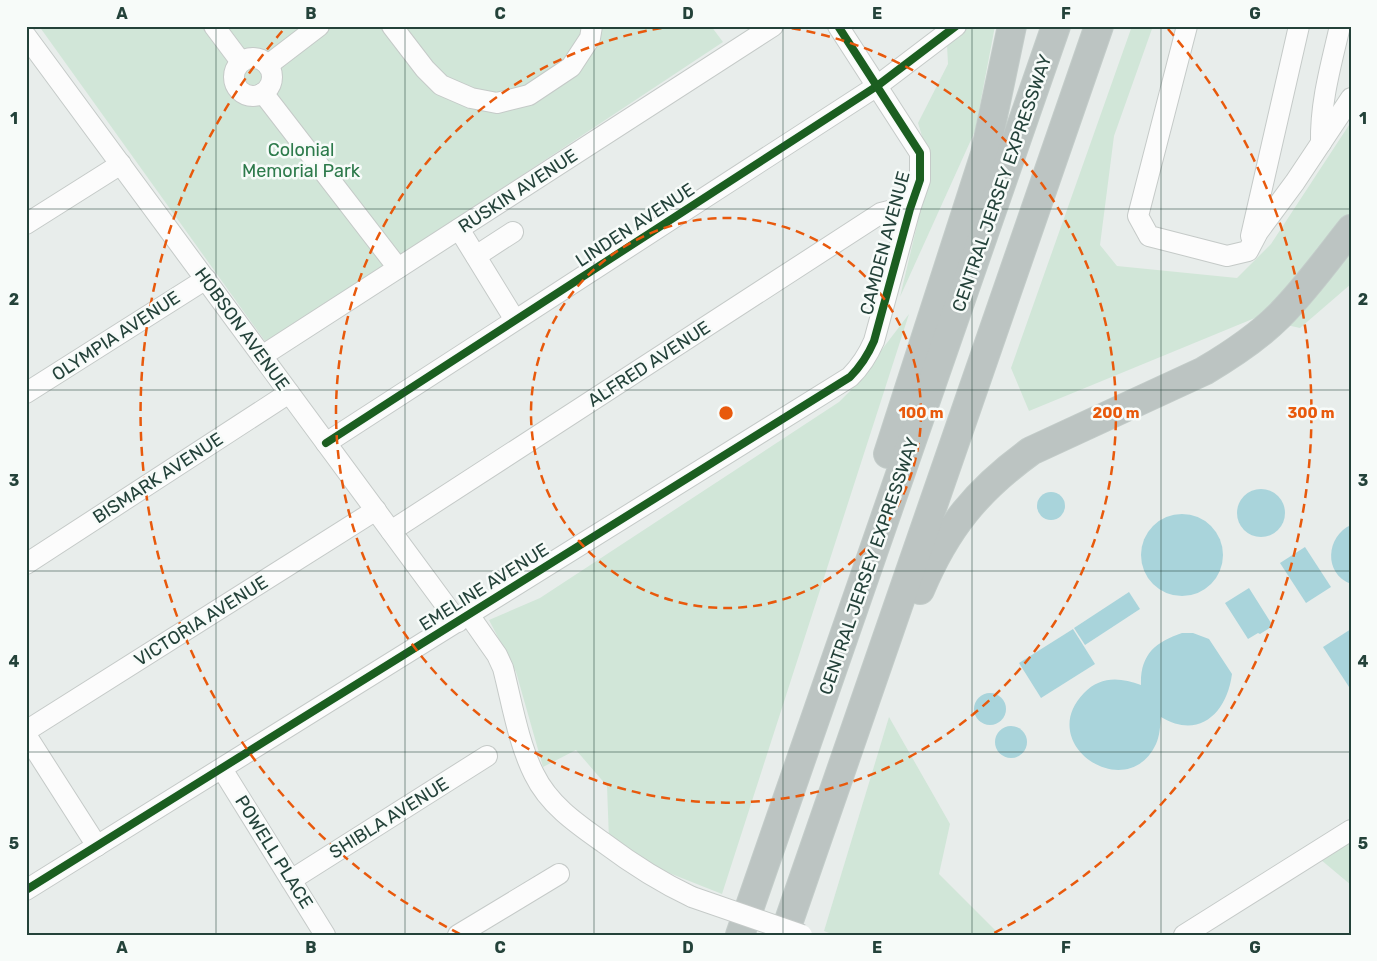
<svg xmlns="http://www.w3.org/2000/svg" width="1377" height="961" font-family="Rubik,sans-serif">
<rect width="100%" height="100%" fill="#e8edeb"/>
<g fill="#d1e6d8">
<polygon points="39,26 711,26 723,42 267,344"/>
<polygon points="946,26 995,26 975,131 900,297 931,166 918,123 948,64"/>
<polygon points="1132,26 1153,26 1114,136 1100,245 1117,266 1237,278 1271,244 1351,122 1351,284 1300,328 1255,318 1029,411 1011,368"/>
<polygon points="909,314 722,894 654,867 609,840 607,786 576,750 543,767 516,672 489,620 540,598 839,402 851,390"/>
<polygon points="889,717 950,824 939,874 1000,935 834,935 824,931"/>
<polygon points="1351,838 1351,885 1320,859"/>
</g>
<g fill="#a9d4db">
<circle cx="1261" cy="513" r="24"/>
<circle cx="1051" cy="506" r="14"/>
<circle cx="1182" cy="555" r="41"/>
<path d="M1351,525V584C1323,574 1326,536 1351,525Z"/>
<polygon points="1305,547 1331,587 1306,603 1280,563"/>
<polygon points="1249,588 1273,626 1260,634 1258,633 1248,639 1225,603"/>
<polygon points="1129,592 1140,609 1085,645 1074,628"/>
<polygon points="1073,629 1095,664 1041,698 1019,663"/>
<polygon points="1351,629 1351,690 1323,647"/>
<path d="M1182,633H1193L1209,639L1232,674C1227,713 1199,740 1161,717C1160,726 1160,735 1156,744C1127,806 1034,744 1084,693C1100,676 1120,677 1141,685C1140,655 1155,642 1182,633Z"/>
<circle cx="990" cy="709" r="16"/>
<circle cx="1011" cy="742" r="16"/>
</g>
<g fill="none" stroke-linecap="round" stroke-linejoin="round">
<g stroke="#c5cac8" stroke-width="22">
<g id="minor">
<polyline points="214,26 241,62"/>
<polyline points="392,26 425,69 441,85 471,98 497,103 529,95 571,67 590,38 592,26"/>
<polyline points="1187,26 1138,216 1149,236 1227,256 1248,251 1258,232 1295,182 1351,98"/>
<polyline points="26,36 458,622"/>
<circle cx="253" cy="77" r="19"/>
<polyline points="268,65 319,26"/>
<polyline points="263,93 398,268"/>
<path d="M1321,143C1320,103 1331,65 1340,26"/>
<polyline points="26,224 121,164"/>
<polyline points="459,229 515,320"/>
<polyline points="1251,236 1299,26"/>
<polyline points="476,256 513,232"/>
<polyline points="262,356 773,26"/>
<polyline points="26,393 206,279"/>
<polyline points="326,443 877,86 956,26"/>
<polyline points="391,531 881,213 893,210 910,209"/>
<polyline points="26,564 289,393"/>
<path d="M469,615L497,655L503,668C512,703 518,742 534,774C549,805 577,824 604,843C632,864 660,882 692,897"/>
<polyline points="26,731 376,510"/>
<polyline points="26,735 97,846"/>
<polyline points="222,769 325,935"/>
<polyline points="291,880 487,756"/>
<path d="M26,890L850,377C861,366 868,355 874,341L910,209L920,180V153L838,26"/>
<polyline points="458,935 559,874"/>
<polyline points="1184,935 1351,830"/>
</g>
</g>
<g stroke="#c3ccc9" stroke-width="30">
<g id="highway">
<polyline points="888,454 985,154 1012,26"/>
<path d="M920,590C946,528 977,490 1031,451L1204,371C1231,355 1257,338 1279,316C1306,289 1328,258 1351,229"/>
<polyline points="740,935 1056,26"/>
<polyline points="784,935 1099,26"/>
</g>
</g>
<use href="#minor" stroke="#fcfcfc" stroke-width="20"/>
<use href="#highway" stroke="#bcc4c2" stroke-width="28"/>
<g stroke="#c5cac8" stroke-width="22" stroke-linecap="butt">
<polyline id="minor-bridge" points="692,897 802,935"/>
</g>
<use href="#minor-bridge" stroke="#fcfcfc" stroke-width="20"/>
<g stroke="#f7fbf9" stroke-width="11">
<g id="cycleway">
<polyline points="326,443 877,86 956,26"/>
<path d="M26,890L850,377C861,366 868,355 874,341L910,209L920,180V153L838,26"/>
</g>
</g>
<use href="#cycleway" stroke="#1b5e20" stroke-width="8"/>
</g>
<path fill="none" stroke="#24423a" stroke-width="1" stroke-opacity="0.55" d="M216,26V935M405,26V935M594,26V935M783,26V935M972,26V935M1161,26V935M26,209H1351M26,390H1351M26,571H1351M26,752H1351"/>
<g fill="none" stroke="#e8590c" stroke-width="2.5" stroke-dasharray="9 6">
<circle cx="726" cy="413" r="195"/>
<path d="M777 26A390 390 0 1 1 675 26"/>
<path d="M460 934A585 585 0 0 1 284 29M1168 29A585 585 0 0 1 992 934"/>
</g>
<g text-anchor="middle" stroke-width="5" stroke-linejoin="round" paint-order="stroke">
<g font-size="18" fill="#2d7a4b" stroke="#f7fbf9">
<text x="301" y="156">Colonial<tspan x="301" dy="21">Memorial Park</tspan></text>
</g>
<g font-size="18" fill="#24423a" stroke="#f7fbf9">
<text transform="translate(1002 183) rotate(-71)" y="6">CENTRAL JERSEY EXPRESSWAY</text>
<text transform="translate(518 191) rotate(-33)" y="6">RUSKIN AVENUE</text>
<text transform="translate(635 225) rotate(-33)" y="6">LINDEN AVENUE</text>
<text transform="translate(885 243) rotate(-75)" y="6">CAMDEN AVENUE</text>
<text transform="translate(242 329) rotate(54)" y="6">HOBSON AVENUE</text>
<text transform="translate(116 336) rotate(-33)" y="6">OLYMPIA AVENUE</text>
<text transform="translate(649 364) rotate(-33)" y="6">ALFRED AVENUE</text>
<text transform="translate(158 478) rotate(-33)" y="6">BISMARK AVENUE</text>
<text transform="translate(869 566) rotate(-71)" y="6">CENTRAL JERSEY EXPRESSWAY</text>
<text transform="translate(484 587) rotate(-32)" y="6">EMELINE AVENUE</text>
<text transform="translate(201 621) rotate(-32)" y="6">VICTORIA AVENUE</text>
<text transform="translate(389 818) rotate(-32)" y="6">SHIBLA AVENUE</text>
<text transform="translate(274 852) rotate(58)" y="6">POWELL PLACE</text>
</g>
</g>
<circle cx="726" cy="413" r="8" fill="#e8590c" stroke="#f7fbf9" stroke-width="2.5"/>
<g font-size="15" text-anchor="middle" font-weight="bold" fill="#e8590c" stroke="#f7fbf9" stroke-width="5" stroke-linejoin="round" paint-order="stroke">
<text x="921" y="418">100 m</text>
<text x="1116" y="418">200 m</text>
<text x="1311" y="418">300 m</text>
</g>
<rect width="1377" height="961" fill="none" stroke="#f7fbf9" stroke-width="55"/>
<rect x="28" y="28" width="1322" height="906" fill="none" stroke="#24423a" stroke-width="2"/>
<g font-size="16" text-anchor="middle" font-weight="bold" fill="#24423a">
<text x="122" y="19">A</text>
<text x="311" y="19">B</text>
<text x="500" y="19">C</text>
<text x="688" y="19">D</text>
<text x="877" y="19">E</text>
<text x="1066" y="19">F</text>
<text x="1255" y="19">G</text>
<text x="14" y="124">1</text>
<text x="1363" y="124">1</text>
<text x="14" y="305">2</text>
<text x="1363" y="305">2</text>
<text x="14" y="486">3</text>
<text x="1363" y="486">3</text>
<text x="14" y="667">4</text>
<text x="1363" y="667">4</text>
<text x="14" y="849">5</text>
<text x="1363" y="849">5</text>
<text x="122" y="953">A</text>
<text x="311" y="953">B</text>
<text x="500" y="953">C</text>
<text x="688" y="953">D</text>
<text x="877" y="953">E</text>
<text x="1066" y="953">F</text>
<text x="1255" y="953">G</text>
</g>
</svg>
